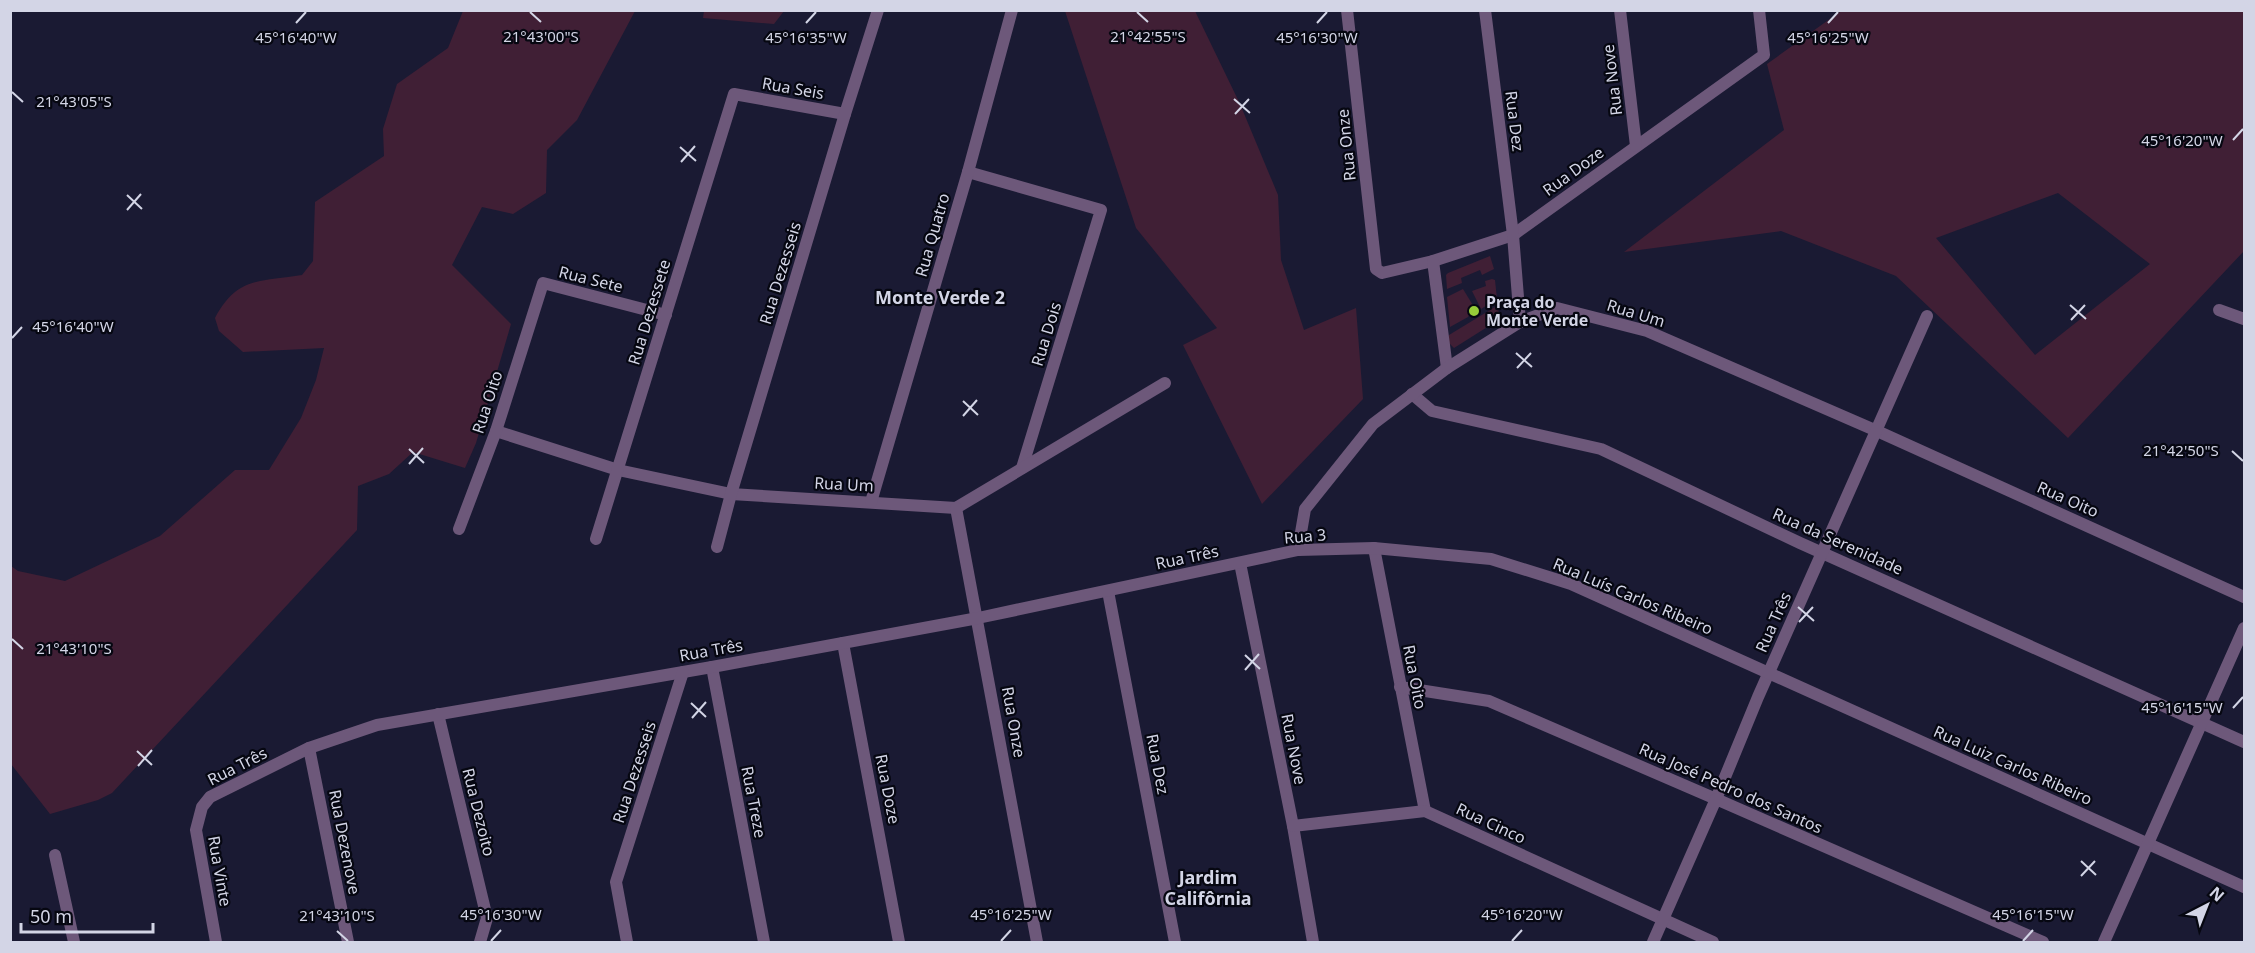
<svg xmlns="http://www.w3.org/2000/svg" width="2255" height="953" font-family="'Noto Sans',sans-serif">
<rect width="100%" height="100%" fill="#1a1a33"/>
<g fill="#401f35" fill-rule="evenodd">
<path d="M463,11H635L577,120L547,150L546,193L513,214L482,207L452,265L511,324L476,443L465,468L413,452L389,474L358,486L357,530L112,793L98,800L50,814L11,764V566L18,571L65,581L160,536L235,470H269L301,418L316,380L324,348L243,352L219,331L215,318C237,276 261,282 302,275L313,261L315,202L384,156L383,129L397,84L448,48Z"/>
<polygon points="704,11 704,10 784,11 774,24 703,18"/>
<polygon points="1065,11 1195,11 1240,104 1278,195 1281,260 1304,330 1356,308 1363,399 1262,504 1183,345 1217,328 1136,228"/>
<path d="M1841,11H2244V251L2068,438L1896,276L1781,231L1624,252L1784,130L1767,64ZM2058,193L2150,264L2035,355L1936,238Z"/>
<polygon points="1490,256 1494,269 1482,275 1480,270 1461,278 1462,283 1447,289 1446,275 1448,273"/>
<polygon points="1492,279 1495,280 1497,299 1481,309 1472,291 1486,286 1485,281"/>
<polygon points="1463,289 1474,307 1468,317 1450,327 1447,297"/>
<polygon points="1495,307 1498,308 1500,319 1454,348 1449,343 1449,335"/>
</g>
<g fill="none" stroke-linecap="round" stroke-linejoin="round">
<g stroke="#6d587a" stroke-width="12">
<polyline points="1347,10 1376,269 1382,273 1433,261 1513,235 1764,55 1759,10"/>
<polyline points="1485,10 1513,235 1520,322"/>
<polyline points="1620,10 1636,146"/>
<polyline points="968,172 1101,210 1022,468"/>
<polyline points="1433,261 1447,368"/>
<polyline points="2219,310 2244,319"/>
<polyline points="1412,394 1432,411 1601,449 1800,543 2244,742"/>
<polyline points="496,431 618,470 731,494 956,508 1165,383"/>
<polyline points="871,502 968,172 1012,10"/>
<polyline points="956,508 1037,942"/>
<polyline points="459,529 496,431 543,283 666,315"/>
<polyline points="596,539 734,94 845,114"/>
<polyline points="717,547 731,494 845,114 878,10"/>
<polyline points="1374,548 1425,811"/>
<polyline points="1298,550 1305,509 1373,424 1447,368 1520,322 1557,308 1647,331 1877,431 2244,597"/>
<polyline points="1240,563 1293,826 1313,942"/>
<polyline points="1108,591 1175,942"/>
<polyline points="843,643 899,942"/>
<polyline points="712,667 764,942"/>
<polyline points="1400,687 1489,701 1716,799 1758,697 1927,316"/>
<polyline points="438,714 487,918 480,942"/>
<polyline points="309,748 348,942"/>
<polyline points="1293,826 1425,811 1713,942"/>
<polyline points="55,855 74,942"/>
<polyline points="216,942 196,830 202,807 210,797 309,748 377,725 712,667 978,618 1298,550 1374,548 1491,559 1571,584 2244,887"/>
<polyline points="627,942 616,882 683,672"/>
<polyline points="2104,942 2244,628"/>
</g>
<polyline stroke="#6d587a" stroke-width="12" points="1653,942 1716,799 2043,942"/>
</g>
<path fill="none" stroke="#d3d5e6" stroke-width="2" d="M530,12L541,22M1137,12L1148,22M296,23L306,12M806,23L816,12M1317,23L1327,12M1828,23L1838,12M12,92L23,102M1234,99L1250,113M1235,114L1249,99M2233,140L2243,129M680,147L696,161M681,162L695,146M127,195L142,209M127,210L141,194M2070,305L2086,319M2071,320L2085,305M12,338L22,327M1516,353L1532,367M1517,368L1531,353M963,401L978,415M963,416L977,400M409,449L424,463M2232,451L2243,461M409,464L423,448M1798,607L1814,621M1799,622L1813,607M12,639L23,649M1245,655L1260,669M1245,670L1259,654M691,703L706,717M2233,708L2243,697M692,718L706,702M137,751L152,765M138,766L152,750M2081,861L2096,875M2081,876L2095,861M337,931L348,941M491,941L501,930M1001,941L1011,930M1512,941L1522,930M2023,941L2033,930"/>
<circle fill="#96cc39" stroke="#060711" stroke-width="2" cx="1474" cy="311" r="6"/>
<g text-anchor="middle" stroke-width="4.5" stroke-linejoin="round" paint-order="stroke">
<g font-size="16" fill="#d3d5e6" stroke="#060711">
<text transform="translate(1612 80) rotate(-97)" y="6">Rua Nove</text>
<text transform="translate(793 88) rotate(10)" y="6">Rua Seis</text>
<text transform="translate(1515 121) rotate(83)" y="6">Rua Dez</text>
<text transform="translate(1346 145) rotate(-96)" y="6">Rua Onze</text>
<text transform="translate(1573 171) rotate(-36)" y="6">Rua Doze</text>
<text transform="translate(932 235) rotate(-74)" y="6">Rua Quatro</text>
<text transform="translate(780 273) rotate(-73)" y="6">Rua Dezesseis</text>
<text transform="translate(591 279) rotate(14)" y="6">Rua Sete</text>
<text transform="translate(649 312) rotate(-73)" y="6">Rua Dezessete</text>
<text transform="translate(1636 313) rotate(17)" y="6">Rua Um</text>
<text transform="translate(1046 334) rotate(-73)" y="6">Rua Dois</text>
<text transform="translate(487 402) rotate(-72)" y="6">Rua Oito</text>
<text transform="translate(844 484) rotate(3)" y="6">Rua Um</text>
<text transform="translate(2068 499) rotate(24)" y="6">Rua Oito</text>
<text transform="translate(1305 536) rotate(-5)" y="6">Rua 3</text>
<text transform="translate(1838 541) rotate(24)" y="6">Rua da Serenidade</text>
<text transform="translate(1187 557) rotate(-12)" y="6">Rua Três</text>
<text transform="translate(1633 596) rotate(23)" y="6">Rua Luís Carlos Ribeiro</text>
<text transform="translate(1773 622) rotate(-66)" y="6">Rua Três</text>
<text transform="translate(711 650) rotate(-10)" y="6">Rua Três</text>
<text transform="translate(1415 677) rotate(79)" y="6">Rua Oito</text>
<text transform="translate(1014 722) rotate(80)" y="6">Rua Onze</text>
<text transform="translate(1294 749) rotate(79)" y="6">Rua Nove</text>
<text transform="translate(1158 764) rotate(79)" y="6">Rua Dez</text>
<text transform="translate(2013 765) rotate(24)" y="6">Rua Luiz Carlos Ribeiro</text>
<text transform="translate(237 766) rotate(-27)" y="6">Rua Três</text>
<text transform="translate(634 772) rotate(-72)" y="6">Rua Dezesseis</text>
<text transform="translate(1731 788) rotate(24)" y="6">Rua José Pedro dos Santos</text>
<text transform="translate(888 789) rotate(79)" y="6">Rua Doze</text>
<text transform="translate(754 802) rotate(79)" y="6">Rua Treze</text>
<text transform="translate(479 812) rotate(76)" y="6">Rua Dezoito</text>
<text transform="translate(1491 823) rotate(25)" y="6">Rua Cinco</text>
<text transform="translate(345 842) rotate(79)" y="6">Rua Dezenove</text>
<text transform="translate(220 871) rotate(80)" y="6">Rua Vinte</text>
</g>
<g font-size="16" font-weight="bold" fill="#d3d5e6" stroke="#060711" text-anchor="start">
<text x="1486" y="308">Praça do<tspan x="1486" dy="18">Monte Verde</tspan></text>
</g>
<g font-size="18" font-weight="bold" fill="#d3d5e6" stroke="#060711">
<text x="940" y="304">Monte Verde 2</text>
<text x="1208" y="884">Jardim<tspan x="1208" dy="21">Califôrnia</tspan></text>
</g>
</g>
<g font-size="15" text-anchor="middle" fill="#d3d5e6" stroke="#060711" stroke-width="4.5" stroke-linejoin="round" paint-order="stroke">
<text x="541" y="42">21°43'00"S</text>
<text x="1148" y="42">21°42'55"S</text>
<text x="296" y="43">45°16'40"W</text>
<text x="806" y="43">45°16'35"W</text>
<text x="1317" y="43">45°16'30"W</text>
<text x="1828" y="43">45°16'25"W</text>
<text x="74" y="107">21°43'05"S</text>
<text x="2182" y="146">45°16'20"W</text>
<text x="73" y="332">45°16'40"W</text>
<text x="2181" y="456">21°42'50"S</text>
<text x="74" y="654">21°43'10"S</text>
<text x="2182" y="713">45°16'15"W</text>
<text x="501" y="920">45°16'30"W</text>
<text x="1011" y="920">45°16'25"W</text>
<text x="1522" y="920">45°16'20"W</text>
<text x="2033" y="920">45°16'15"W</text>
<text x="337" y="921">21°43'10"S</text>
</g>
<rect width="2255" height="953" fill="none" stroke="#d3d5e6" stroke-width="24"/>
<g transform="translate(2207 905) rotate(42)" stroke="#060711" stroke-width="4.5" paint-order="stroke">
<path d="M0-4.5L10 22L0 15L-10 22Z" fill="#d3d5e6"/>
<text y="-9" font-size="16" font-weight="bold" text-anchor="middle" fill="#d3d5e6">N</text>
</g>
<path d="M21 923v9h132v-9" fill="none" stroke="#d3d5e6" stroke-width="3"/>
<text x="30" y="923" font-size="18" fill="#d3d5e6" stroke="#060711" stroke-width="4.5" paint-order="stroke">50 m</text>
</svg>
